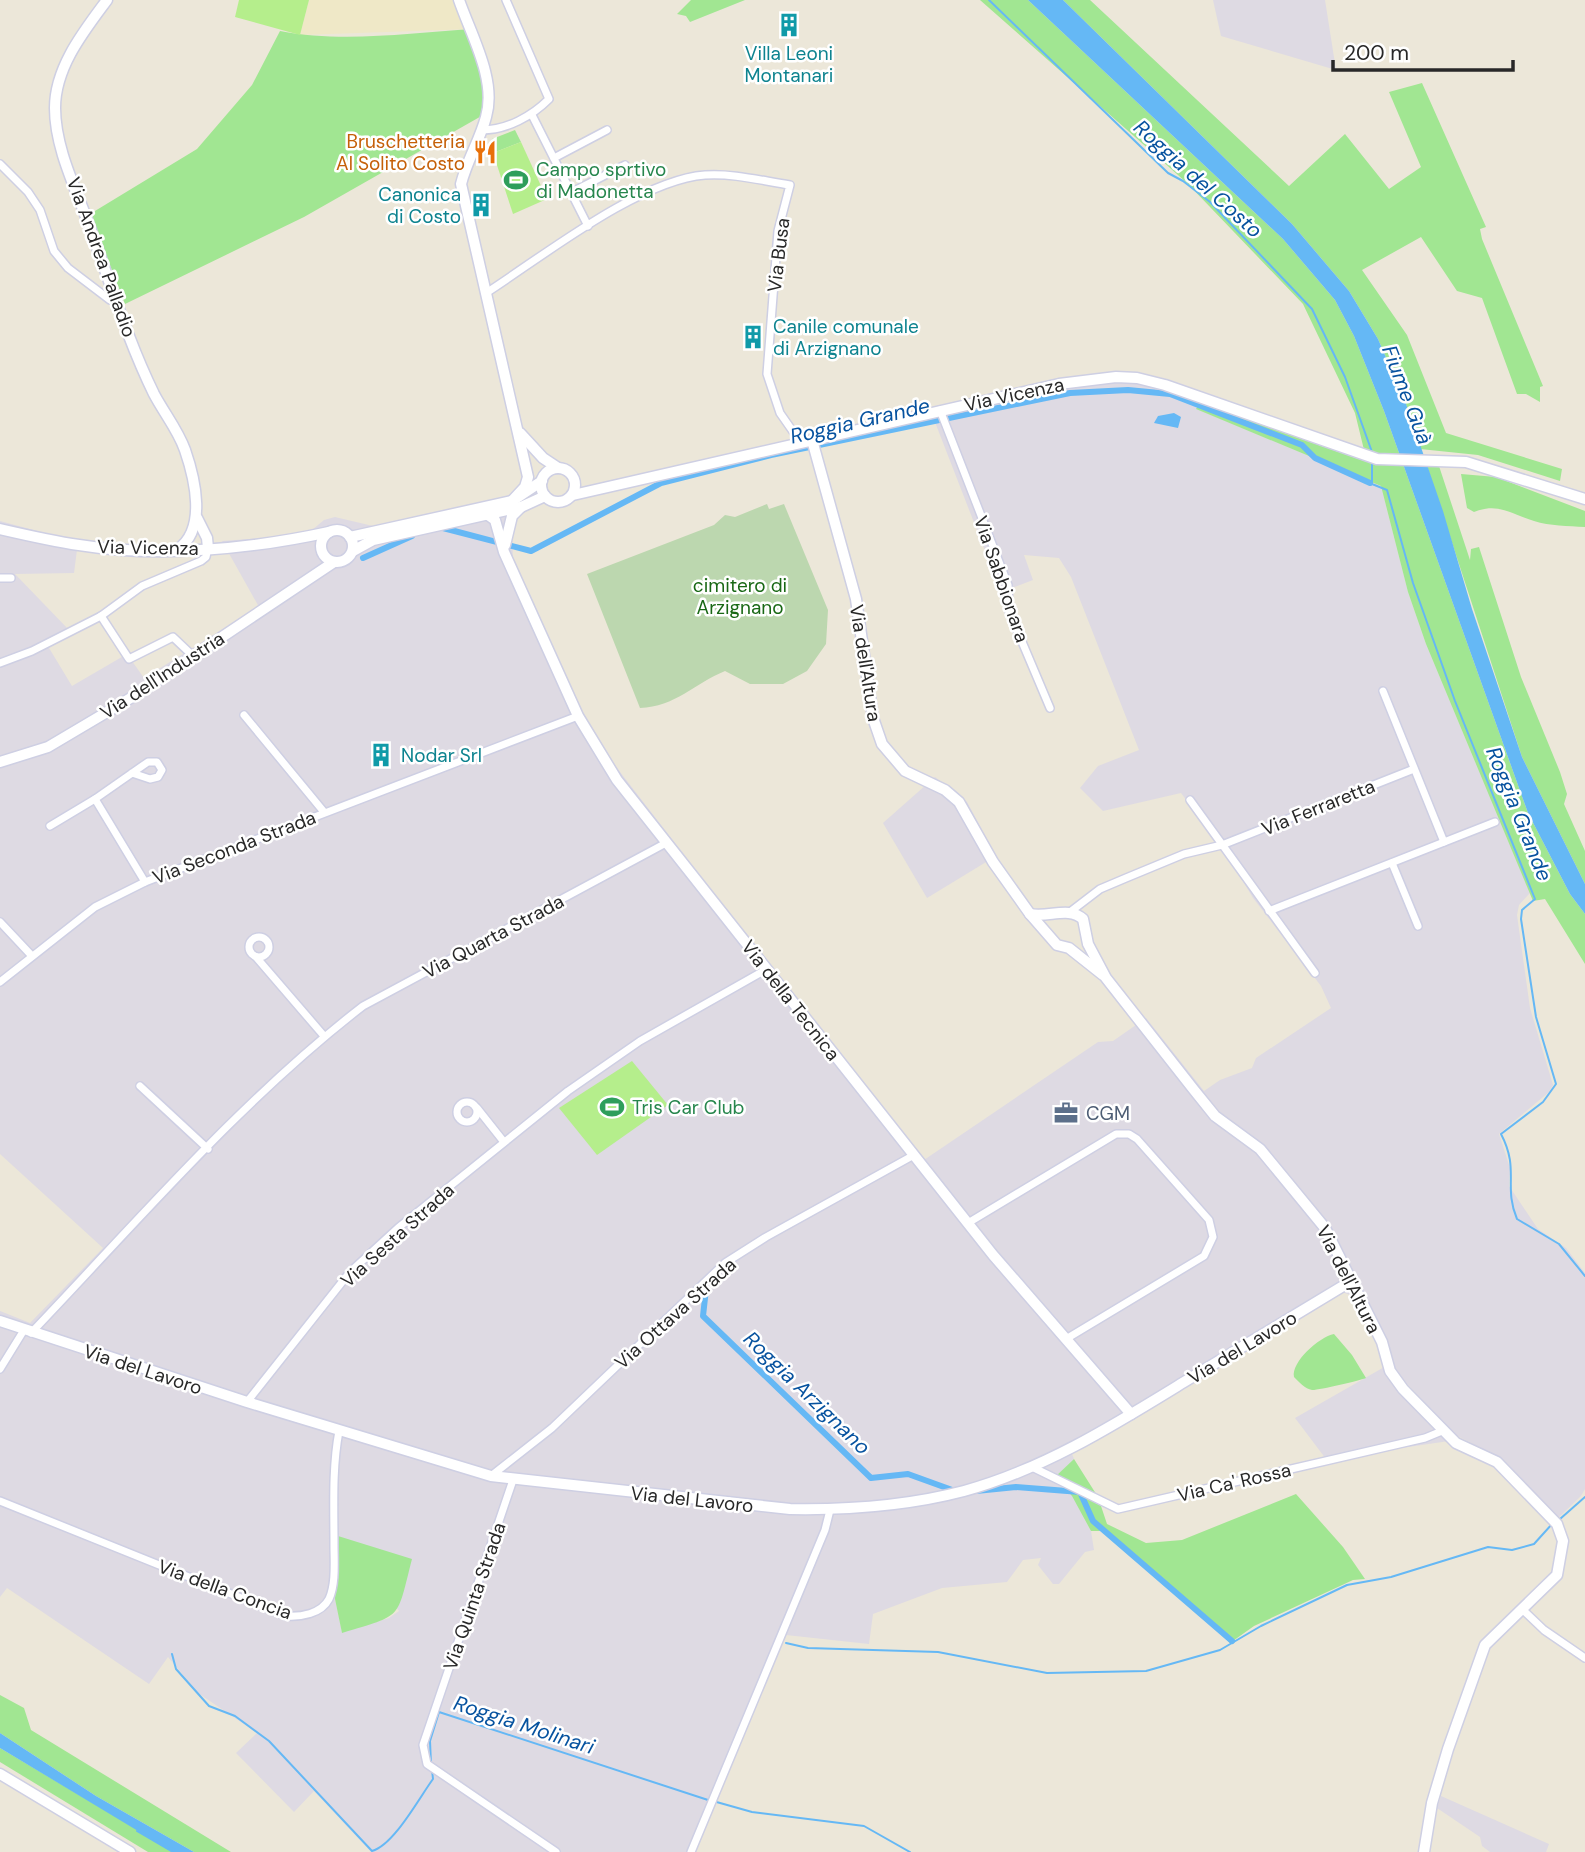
<svg xmlns="http://www.w3.org/2000/svg" width="1585" height="1852" font-family="'DM Sans',sans-serif">
<rect width="100%" height="100%" fill="#ece7d9"/>
<g fill="#dedae3" fill-rule="evenodd">
<polygon points="1213,0 1325,0 1336,70 1221,36"/>
<path d="M1120,382L1145,385L1200,403L1197,409L1381,486L1408,592L1426,644L1530,893L1519,905L1517,915L1530,1008L1553,1085L1549,1092L1499,1134L1510,1168L1509,1186L1538,1229L1566,1248L1585,1273V1489L1581,1496L1558,1518L1504,1460L1454,1434L1401,1377L1387,1367L1449,1441L1326,1459L1295,1418L1386,1366L1356,1297L1339,1291L1072,1454L1074,1459L1055,1478L1072,1495L1091,1531L1094,1550L1085,1552L1059,1584H1053L1038,1565L1041,1558L1023,1560L1007,1582L942,1588L873,1614L869,1644L786,1635L745,1712L688,1852H371L314,1791L294,1812L236,1753L257,1733L198,1693L168,1657L149,1684L7,1588L0,1597V1311L30,1323L103,1248L0,1154V521L78,542L74,573L15,574L69,630L46,643L72,686L127,654L144,678L259,607L222,541L306,535L324,520L335,517L373,526L516,495L518,513L512,529L513,562L577,707L600,746L921,1162L1098,1042L1113,1041L1146,1018L1204,1091L1220,1080L1252,1068L1256,1058L1331,1008L1321,986L1253,898L1228,856L1181,793L1103,811L1080,788L1098,766L1139,750L1071,577L1059,558L1024,555L1033,580L1001,592L933,417L1066,388ZM338,1536L399,1611L389,1618L342,1632L335,1599Z"/>
<polygon points="935,777 967,802 996,856 927,898 883,823"/>
<polygon points="1441,1796 1549,1844 1546,1852 1490,1852 1482,1846 1480,1837 1437,1808"/>
</g>
<polygon fill="#efe8c7" points="309,0 463,0 473,29 300,35"/>
<g fill="#a1e692">
<polygon points="691,0 745,0 690,22 686,16 677,14"/>
<polygon points="980,0 1028,0 1283,239 1335,300 1354,336 1384,411 1528,813 1570,894 1585,914 1585,964 1545,899 1533,901 1426,644 1408,592 1381,486 1196,409 1200,403 1367,462 1355,413 1303,304 1187,183"/>
<polygon points="1063,0 1090,0 1289,186 1345,134 1389,189 1421,167 1389,92 1422,83 1486,227 1480,229 1482,239 1543,386 1540,387 1540,402 1526,394 1517,394 1482,298 1457,291 1421,237 1362,270 1407,335 1446,433 1562,469 1560,481 1478,455 1420,449 1405,401 1378,339 1349,291 1292,224"/>
<path d="M473,29L494,100L492,110L304,217L125,304L90,214L197,149L252,85L280,31C342,43 410,33 473,29Z"/>
<polygon points="515,130 521,142 493,153 495,151 492,139"/>
<polygon points="1427,466 1439,466 1470,560 1471,549 1479,547 1521,677 1560,772 1567,794 1564,804 1585,851 1585,884 1522,757"/>
<path d="M1461,474L1496,477L1585,511V527C1568,526 1550,526 1534,521C1511,514 1498,502 1474,512L1467,508Z"/>
<path d="M1334,1334L1352,1355L1366,1378C1362,1380 1315,1391 1312,1390C1305,1389 1299,1382 1294,1377C1291,1362 1319,1337 1334,1334Z"/>
<polygon points="1074,1459 1098,1497 1107,1524 1146,1543 1182,1540 1296,1494 1343,1547 1365,1579 1353,1580 1254,1626 1230,1643 1192,1605 1102,1531 1091,1531 1072,1496 1055,1477"/>
<path d="M338,1536L412,1559C396,1621 404,1614 342,1633L335,1599Z"/>
<polygon points="0,1695 24,1708 31,1730 231,1852 194,1852 96,1796 0,1733"/>
<polygon points="0,1748 160,1843 173,1852 148,1852 0,1762"/>
</g>
<path fill="#bcd7af" d="M767,504L769,509L784,504L828,610L826,644L807,671L783,684H750L725,671C695,683 675,707 640,708L587,574L714,525L725,515L735,517Z"/>
<g fill="#b5ee8c">
<polygon points="239,0 309,0 300,35 235,17"/>
<polygon points="521,142 547,199 513,214 493,153"/>
<polygon points="632,1061 668,1105 597,1155 559,1108"/>
</g>
<g fill="#65b8f5">
<polygon points="1028,0 1063,0 1292,224 1349,291 1378,339 1405,401 1443,511 1472,609 1522,757 1585,884 1585,914 1570,894 1528,813 1384,411 1354,336 1335,300 1283,239"/>
<polygon points="1174,413 1181,417 1178,428 1154,423 1158,416"/>
<polygon points="0,1733 96,1796 194,1852 173,1852 0,1748"/>
</g>
<g fill="none" stroke-linecap="round" stroke-linejoin="round">
<g stroke="#65b8f5" stroke-width="2">
<polyline points="989,0 1168,173 1183,181 1210,202 1312,309 1345,377 1372,452"/>
<path d="M1372,461V484L1387,490L1413,583L1455,701L1535,899L1522,910L1521,919L1536,1017L1556,1084L1543,1102L1501,1134C1520,1170 1503,1186 1517,1219L1559,1244L1585,1276"/>
<polyline points="1560,1519 1585,1497"/>
<polyline points="786,1643 808,1648 938,1652 1047,1673 1146,1671 1220,1650 1261,1626 1347,1585 1391,1577 1488,1547 1512,1550 1534,1544 1552,1524"/>
<path d="M172,1654L176,1669L209,1706L235,1716L269,1741L372,1851C394,1845 419,1798 433,1779L432,1770"/>
<polyline points="431,1764 430,1741 439,1712 708,1800"/>
<polyline points="713,1801 752,1812 864,1826 910,1852"/>
<polyline points="137,1831 173,1852"/>
</g>
<g stroke="#65b8f5" stroke-width="6">
<polyline points="443,528 531,551 661,483 771,455 1070,393 1128,390 1170,394 1302,445 1315,458 1370,483"/>
<polyline points="363,558 412,536"/>
<polyline points="706,1289 703,1316 871,1478 908,1474 955,1491"/>
<polyline points="976,1491 1016,1487 1080,1492 1093,1521 1232,1641"/>
</g>
<g stroke="#cecfe3" stroke-width="10">
<g id="street">
<polyline points="532,115 588,226"/>
<path d="M482,130C507,130 532,116 549,99L506,0"/>
<polyline points="554,158 607,130"/>
<polyline points="0,164 28,192 40,210 54,251 68,268 110,300 117,302"/>
<polyline points="572,192 625,165"/>
<path d="M486,293C542,257 639,180 705,175C733,173 763,181 790,185L778,231L767,374L780,413L801,443"/>
<polyline points="940,410 1008,585 1009,611 1050,708"/>
<polyline points="0,578 11,578"/>
<polyline points="101,616 129,659 173,637 193,656"/>
<polyline points="0,663 32,651 101,616 142,586 201,561 206,557 208,548"/>
<polyline points="1383,691 1444,842"/>
<polyline points="244,715 324,812"/>
<polyline points="132,773 150,779 158,777 162,770 157,762 148,762 95,799 145,882"/>
<polyline points="1190,800 1315,973"/>
<polyline points="50,826 95,799"/>
<polyline points="1392,863 1418,926"/>
<polyline points="1269,911 1495,822"/>
<polyline points="1070,912 1100,889 1126,878 1184,854 1222,845 1414,769"/>
<polyline points="0,922 32,956"/>
<circle cx="259" cy="947" r="10"/>
<polyline points="256,957 324,1036"/>
<polyline points="0,982 95,907 145,882 578,716"/>
<polyline points="140,1086 208,1149"/>
<circle cx="467" cy="1112" r="10"/>
<polyline points="477,1108 504,1142"/>
<polyline points="968,1223 1116,1134 1129,1134 1137,1139 1209,1220 1213,1237 1204,1256 1066,1339"/>
<path d="M31,1333C138,1221 241,1100 363,1006L666,843"/>
<polyline points="0,1369 24,1330"/>
<polyline points="247,1402 350,1272 398,1228 568,1091 640,1041 767,969"/>
<polyline points="1032,1467 1118,1509 1425,1438 1442,1431"/>
<polyline points="491,1476 552,1428 725,1263 766,1237 914,1155"/>
<polyline points="513,1480 423,1745 427,1764 556,1852"/>
<path d="M0,1501L286,1616C301,1617 321,1614 329,1599C336,1584 334,1561 334,1545C334,1507 332,1468 339,1431"/>
<polyline points="1522,1609 1544,1630 1585,1658"/>
<polyline points="691,1852 825,1530 830,1510"/>
</g>
</g>
<g stroke="#cecfe3" stroke-width="13">
<g id="secondary">
<path d="M107,0C84,31 55,67 55,108C55,148 76,189 89,225C110,282 128,341 154,394C164,413 178,430 185,450C195,479 207,529 178,549"/>
<path d="M459,0C471,35 497,80 486,117C480,140 467,160 461,184L528,477L525,487L512,501"/>
<polyline points="520,433 543,458 558,468"/>
<polyline points="812,440 856,599 873,718 882,744 905,771 945,790 959,802 993,862 1030,914 1057,945 1069,948 1103,975"/>
<circle cx="558" cy="485" r="17"/>
<polyline points="573,495 1059,384 1116,377 1137,378 1165,385 1377,459 1466,462 1585,499"/>
<polyline points="488,515 495,520 504,552 578,716 617,780 993,1255 1131,1414"/>
<polyline points="197,518 207,538 208,548"/>
<path d="M0,529C26,535 52,541 79,545C159,558 251,549 329,532"/>
<circle cx="337" cy="546" r="16"/>
<polyline points="350,537 512,501 542,481"/>
<polyline points="505,545 512,516 520,508"/>
<polyline points="353,551 373,540 521,507 545,496"/>
<polyline points="0,762 48,747 134,696 334,562"/>
<path d="M1030,914C1048,918 1069,906 1083,919L1088,944L1106,978L1194,1090L1215,1116L1260,1149L1325,1228L1382,1342L1390,1371L1403,1389L1456,1443L1497,1462L1557,1524L1563,1541L1557,1575L1485,1645L1448,1749L1432,1803L1424,1852"/>
<path d="M0,1321L247,1402L491,1476L790,1509C848,1510 907,1506 964,1491C1044,1469 1114,1425 1184,1382C1240,1348 1296,1314 1353,1280"/>
<polyline points="0,1774 130,1852"/>
</g>
</g>
<use href="#street" stroke="#fff" stroke-width="7"/>
<use href="#secondary" stroke="#fff" stroke-width="10"/>
</g>
<defs>
<g id="building-bare" transform="scale(1.89)"><path d="M-4-6H4V6H1V3H-1V6H-4ZM-2.5-4.3h1.7v1.8h-1.7ZM.8-4.3h1.7v1.8H.8ZM-2.5-1h1.7V.8h-1.7ZM.8-1h1.7V.8H.8Z" fill="#0f9aa8" stroke="#fff" stroke-width="2.5" paint-order="stroke"/></g>
<g id="restaurant-bare" transform="scale(1.89)"><path d="M-5-6h1v4h1v-4h1v4h1v-4h1v5L-1.5 .5V6h-2V.5L-5-1ZM5-6V6H3V1.5H1.5Q1.5-4 5-6Z" fill="#e8710a" stroke="#fff" stroke-width="2.5" paint-order="stroke"/></g>
<g id="stadium-bare" transform="scale(1.89)"><path d="M0-5a6.5 5 0 1 0 0 10a6.5 5 0 1 0 0-10ZM-3.5-1.8h7v3.6h-7Z" fill="#2e9e5b" stroke="#fff" stroke-width="2.5" paint-order="stroke"/></g>
<g id="office-bare" transform="scale(1.89)"><path d="M-6-3h4V-5.5h4V-3h4V5H-6ZM-1-4.5V-3h2v-1.5ZM-6 0V1H6V0Z" fill="#5c6f8a" stroke="#fff" stroke-width="2.5" paint-order="stroke"/></g>
</defs>
<g fill-rule="evenodd">
<use href="#building-bare" x="789" y="25"/>
<use href="#restaurant-bare" x="485" y="152"/>
<use href="#stadium-bare" x="516" y="180"/>
<use href="#building-bare" x="481" y="205"/>
<use href="#building-bare" x="753" y="337"/>
<use href="#building-bare" x="381" y="755"/>
<use href="#stadium-bare" x="612" y="1107"/>
<use href="#office-bare" x="1066" y="1113"/>
</g>
<g text-anchor="middle" stroke-width="5" stroke-linejoin="round" paint-order="stroke">
<g font-size="19" fill="#0d838f" stroke="#fff" text-anchor="start">
<text x="789" y="60" text-anchor="middle">Villa Leoni<tspan x="789" dy="22">Montanari</tspan></text>
<text x="461" y="201" text-anchor="end">Canonica<tspan x="461" dy="22">di Costo</tspan></text>
<text x="773" y="333">Canile comunale<tspan x="773" dy="22">di Arzignano</tspan></text>
<text x="401" y="762">Nodar Srl</text>
</g>
<g font-size="19" fill="#c56008" stroke="#fff" text-anchor="end">
<text x="465" y="148">Bruschetteria<tspan x="465" dy="22">Al Solito Costo</tspan></text>
</g>
<g font-size="19" fill="#27864d" stroke="#fff" text-anchor="start">
<text x="536" y="176">Campo sprtivo<tspan x="536" dy="22">di Madonetta</tspan></text>
<text x="632" y="1114">Tris Car Club</text>
</g>
<g font-size="19" fill="#282828" stroke="#fff">
<text transform="translate(778 255) rotate(-83)" y="7">Via Busa</text>
<text transform="translate(102 257) rotate(70)" y="7">Via Andrea Palladio</text>
<text transform="translate(1014 394) rotate(-12)" y="7">Via Vicenza</text>
<text transform="translate(148 547) rotate(1)" y="7">Via Vicenza</text>
<text transform="translate(1002 579) rotate(71)" y="7">Via Sabbionara</text>
<text transform="translate(866 663) rotate(81)" y="7">Via dell'Altura</text>
<text transform="translate(162 675) rotate(-33)" y="7">Via dell'Industria</text>
<text transform="translate(1318 807) rotate(-22)" y="7">Via Ferraretta</text>
<text transform="translate(234 847) rotate(-21)" y="7">Via Seconda Strada</text>
<text transform="translate(493 936) rotate(-28)" y="7">Via Quarta Strada</text>
<text transform="translate(791 1000) rotate(52)" y="7">Via della Tecnica</text>
<text transform="translate(397 1235) rotate(-42)" y="7">Via Sesta Strada</text>
<text transform="translate(1349 1279) rotate(63)" y="7">Via dell'Altura</text>
<text transform="translate(675 1313) rotate(-42)" y="7">Via Ottava Strada</text>
<text transform="translate(1242 1347) rotate(-31)" y="7">Via del Lavoro</text>
<text transform="translate(143 1369) rotate(18)" y="7">Via del Lavoro</text>
<text transform="translate(1234 1482) rotate(-13)" y="7">Via Ca' Rossa</text>
<text transform="translate(692 1499) rotate(6)" y="7">Via del Lavoro</text>
<text transform="translate(225 1589) rotate(20)" y="7">Via della Concia</text>
<text transform="translate(474 1596) rotate(-71)" y="7">Via Quinta Strada</text>
</g>
<g font-size="19" fill="#196815" stroke="#fff">
<text x="740" y="592">cimitero di<tspan x="740" dy="22">Arzignano</tspan></text>
</g>
<g font-size="19" fill="#4e5e75" stroke="#fff" text-anchor="start">
<text x="1086" y="1120">CGM</text>
</g>
<g font-size="21" font-style="italic" fill="#06529f" stroke="#fff">
<text transform="translate(1198 179) rotate(42)" y="7">Roggia del Costo</text>
<text transform="translate(1407 395) rotate(69)" y="7">Fiume Guà</text>
<text transform="translate(860 421) rotate(-13)" y="7">Roggia Grande</text>
<text transform="translate(1519 814) rotate(68)" y="7">Roggia Grande</text>
<text transform="translate(807 1393) rotate(44)" y="7">Roggia Arzignano</text>
<text transform="translate(524 1725) rotate(18)" y="7">Roggia Molinari</text>
</g>
</g>
<path d="M1333 60v10h180v-10" fill="none" stroke="#282828" stroke-width="3.5"/>
<text x="1344" y="60" font-size="21" fill="#282828" stroke="#ffffff" stroke-width="5" paint-order="stroke">200 m</text>
</svg>
